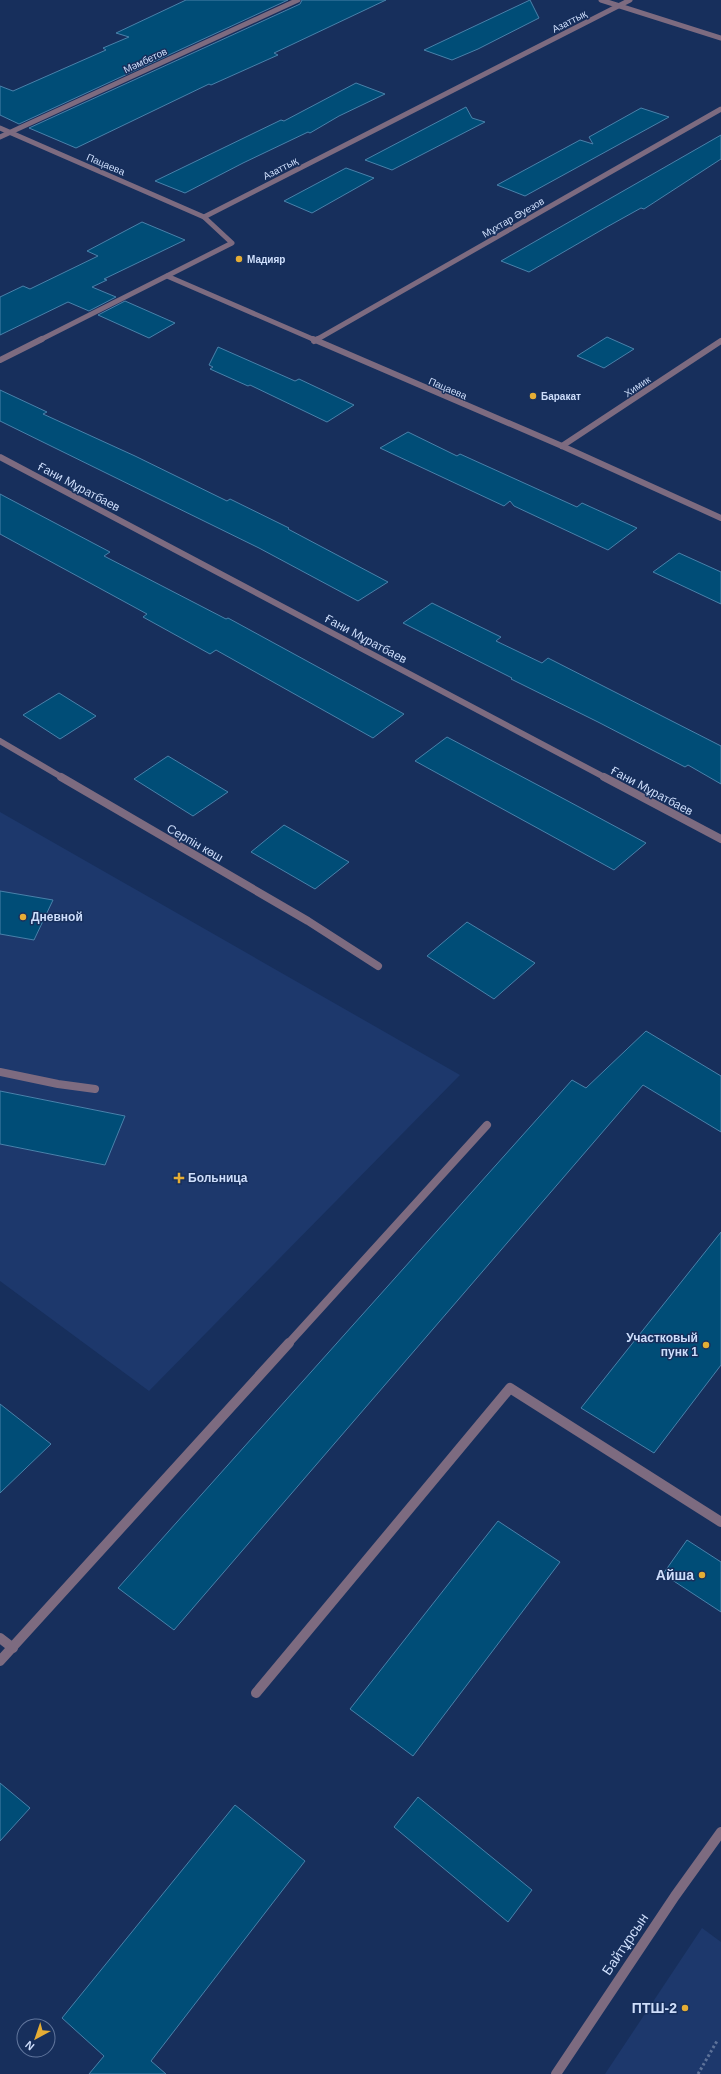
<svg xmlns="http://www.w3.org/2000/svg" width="721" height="2074" font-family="Arial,sans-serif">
<rect width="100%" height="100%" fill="#172f5c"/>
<g fill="#1d386c">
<polygon points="0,812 460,1075 149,1391 0,1281"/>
<polygon points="702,1928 721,1942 721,2074 605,2074"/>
</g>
<g fill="#004d77" stroke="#4981aa">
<polygon points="186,0 288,0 19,124 0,115 0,86 13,91 106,50 103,48 129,37 116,33"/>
<polygon points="302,0 386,0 274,53 278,55 211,85 209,84 76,148 29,128 300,4"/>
<polygon points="530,0 539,18 478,49 452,60 424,50"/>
<polygon points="356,83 385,94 339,116 310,133 308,132 243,163 185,193 155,181 281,120 284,121"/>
<polygon points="466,107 472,118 485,122 392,170 365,160"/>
<polygon points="641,108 669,117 525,196 497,185 580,140 593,144 589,137"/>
<polygon points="721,135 721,159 644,209 641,208 605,228 529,272 501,261"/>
<polygon points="346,168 374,178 312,213 284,201"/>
<polygon points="142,222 185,240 104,279 107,280 92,287 116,297 89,311 68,302 0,335 0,297 23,286 30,289 98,256 87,251"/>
<polygon points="125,301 175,323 149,338 98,315"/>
<polygon points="607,337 634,349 604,368 577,356"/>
<polygon points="218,347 295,381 299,379 354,405 327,422 250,385 248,386 210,369 213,367 209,365"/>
<polygon points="0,390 47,412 43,414 135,456 227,501 230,499 289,528 288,529 388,582 358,601 259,548 0,421"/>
<polygon points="408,432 457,456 460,454 577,507 582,503 637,528 608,550 514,506 510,501 504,506 380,448"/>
<polygon points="0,494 110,552 104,556 226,619 228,618 404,714 373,738 216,650 210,654 143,617 147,614 0,534"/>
<polygon points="679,553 721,572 721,604 653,572"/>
<polygon points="432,603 501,637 496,641 542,663 548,658 721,746 721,784 688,765 685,767 598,722 511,679 512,678 403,623"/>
<polygon points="59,693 96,716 60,739 23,715"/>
<polygon points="447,737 566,800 646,843 614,870 415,761"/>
<polygon points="168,756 228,792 193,816 134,779"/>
<polygon points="284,825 349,862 315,889 251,852"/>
<polygon points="0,891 53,900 34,940 0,934"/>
<polygon points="467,922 535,963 494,999 427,956"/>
<polygon points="646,1031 721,1076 721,1132 643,1085 174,1630 118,1588 572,1080 586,1088"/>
<polygon points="0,1091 125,1116 105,1165 0,1144"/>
<polygon points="721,1232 721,1365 654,1453 581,1408"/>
<polygon points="0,1404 51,1444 0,1493"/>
<polygon points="498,1521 560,1562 413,1756 350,1709"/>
<polygon points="687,1540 721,1562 721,1612 663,1574"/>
<polygon points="0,1783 30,1808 0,1841"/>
<polygon points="418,1797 532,1890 508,1922 394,1827"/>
<polygon points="235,1805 305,1861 151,2061 166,2074 89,2074 104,2056 62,2018"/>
</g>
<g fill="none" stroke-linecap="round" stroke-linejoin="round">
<polyline stroke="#5d7299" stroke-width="3" stroke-dasharray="2.5 2.5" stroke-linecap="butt" points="698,2074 717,2041"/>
<g stroke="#7d6b80" stroke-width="8">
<polyline points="0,1072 58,1084 95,1089"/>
<polyline points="288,1344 487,1125"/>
</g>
<g stroke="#7d6b80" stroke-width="10">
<polyline points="0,1638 13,1648"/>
<polyline points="0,1661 289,1343"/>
<polyline points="256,1693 510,1388 721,1522"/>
</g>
<g stroke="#7d6b80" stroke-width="5">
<polyline points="601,0 721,38"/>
<polyline points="0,128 204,217"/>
<polyline points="0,137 298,0"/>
<polyline points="167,276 315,340"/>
<polyline points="40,340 232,243 204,217 630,0"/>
<polyline points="316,340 721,109"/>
</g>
<g stroke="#7d6b80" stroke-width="6">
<polyline points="313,339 562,446 721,518"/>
<polyline points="314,341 318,339"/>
<polyline points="0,360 42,339"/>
<polyline points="562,446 721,341"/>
<polyline points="0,457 606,778"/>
<polyline points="0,741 63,778"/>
</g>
<g stroke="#7d6b80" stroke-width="8">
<polyline points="61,777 308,921 378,966"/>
<polyline points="604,777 721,839"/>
</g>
<polyline stroke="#7d6b80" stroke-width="10" points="556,2074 675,1896 721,1832"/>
</g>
<g fill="#e5ad35" stroke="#172f5c" stroke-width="1.5">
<circle cx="239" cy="259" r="4"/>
<circle cx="533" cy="396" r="4"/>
<circle cx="23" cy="917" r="4"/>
<path d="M177 1172h4v4h4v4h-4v4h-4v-4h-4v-4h4z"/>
<circle cx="706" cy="1345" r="4"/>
<circle cx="702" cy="1575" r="4"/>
<circle cx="685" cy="2008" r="4"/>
</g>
<g text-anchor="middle" stroke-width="3" stroke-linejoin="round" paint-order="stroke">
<g font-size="10" fill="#cedefb" stroke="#172f5c">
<text transform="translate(569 21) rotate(-27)" y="4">Азаттық</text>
<text transform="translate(145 60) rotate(-25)" y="4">Мәмбетов</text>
<text transform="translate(106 164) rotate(23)" y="4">Пацаева</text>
<text transform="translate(280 168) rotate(-27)" y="4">Азаттық</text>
<text transform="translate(513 217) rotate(-30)" y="4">Мұхтар Әуезов</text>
<text transform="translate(637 386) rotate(-34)" y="4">Химик</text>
<text transform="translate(448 388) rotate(23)" y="4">Пацаева</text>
</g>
<g font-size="10" font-weight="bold" fill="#cedefb" stroke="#172f5c" text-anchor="start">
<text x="247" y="263">Мадияр</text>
<text x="541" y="400">Баракат</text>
</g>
<g font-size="12" fill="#cedefb" stroke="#172f5c">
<text transform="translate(79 487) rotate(28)" y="4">Ғани Мұратбаев</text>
<text transform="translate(366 639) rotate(28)" y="4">Ғани Мұратбаев</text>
<text transform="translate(652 791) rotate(28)" y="4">Ғани Мұратбаев</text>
<text transform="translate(195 843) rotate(30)" y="4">Серпін көш</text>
</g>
<g font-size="12" font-weight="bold" fill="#cedefb" stroke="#172f5c" text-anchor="start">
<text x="31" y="921">Дневной</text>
<text x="188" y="1182">Больница</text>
<text x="698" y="1342" text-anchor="end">Участковый<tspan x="698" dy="14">пунк 1</tspan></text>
</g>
<g font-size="14" font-weight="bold" fill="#cedefb" stroke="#172f5c" text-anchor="end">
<text x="694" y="1580">Айша</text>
<text x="677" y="2013">ПТШ-2</text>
</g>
<g font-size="14" fill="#cedefb" stroke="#172f5c">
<text transform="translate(625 1944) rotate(-56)" y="5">Байтұрсын</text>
</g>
</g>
<g transform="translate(36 2038) rotate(220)"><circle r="19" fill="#172f5c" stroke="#60759c"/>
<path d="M0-3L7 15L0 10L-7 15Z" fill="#e5ad35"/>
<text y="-6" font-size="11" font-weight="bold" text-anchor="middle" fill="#cedefb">N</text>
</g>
</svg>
